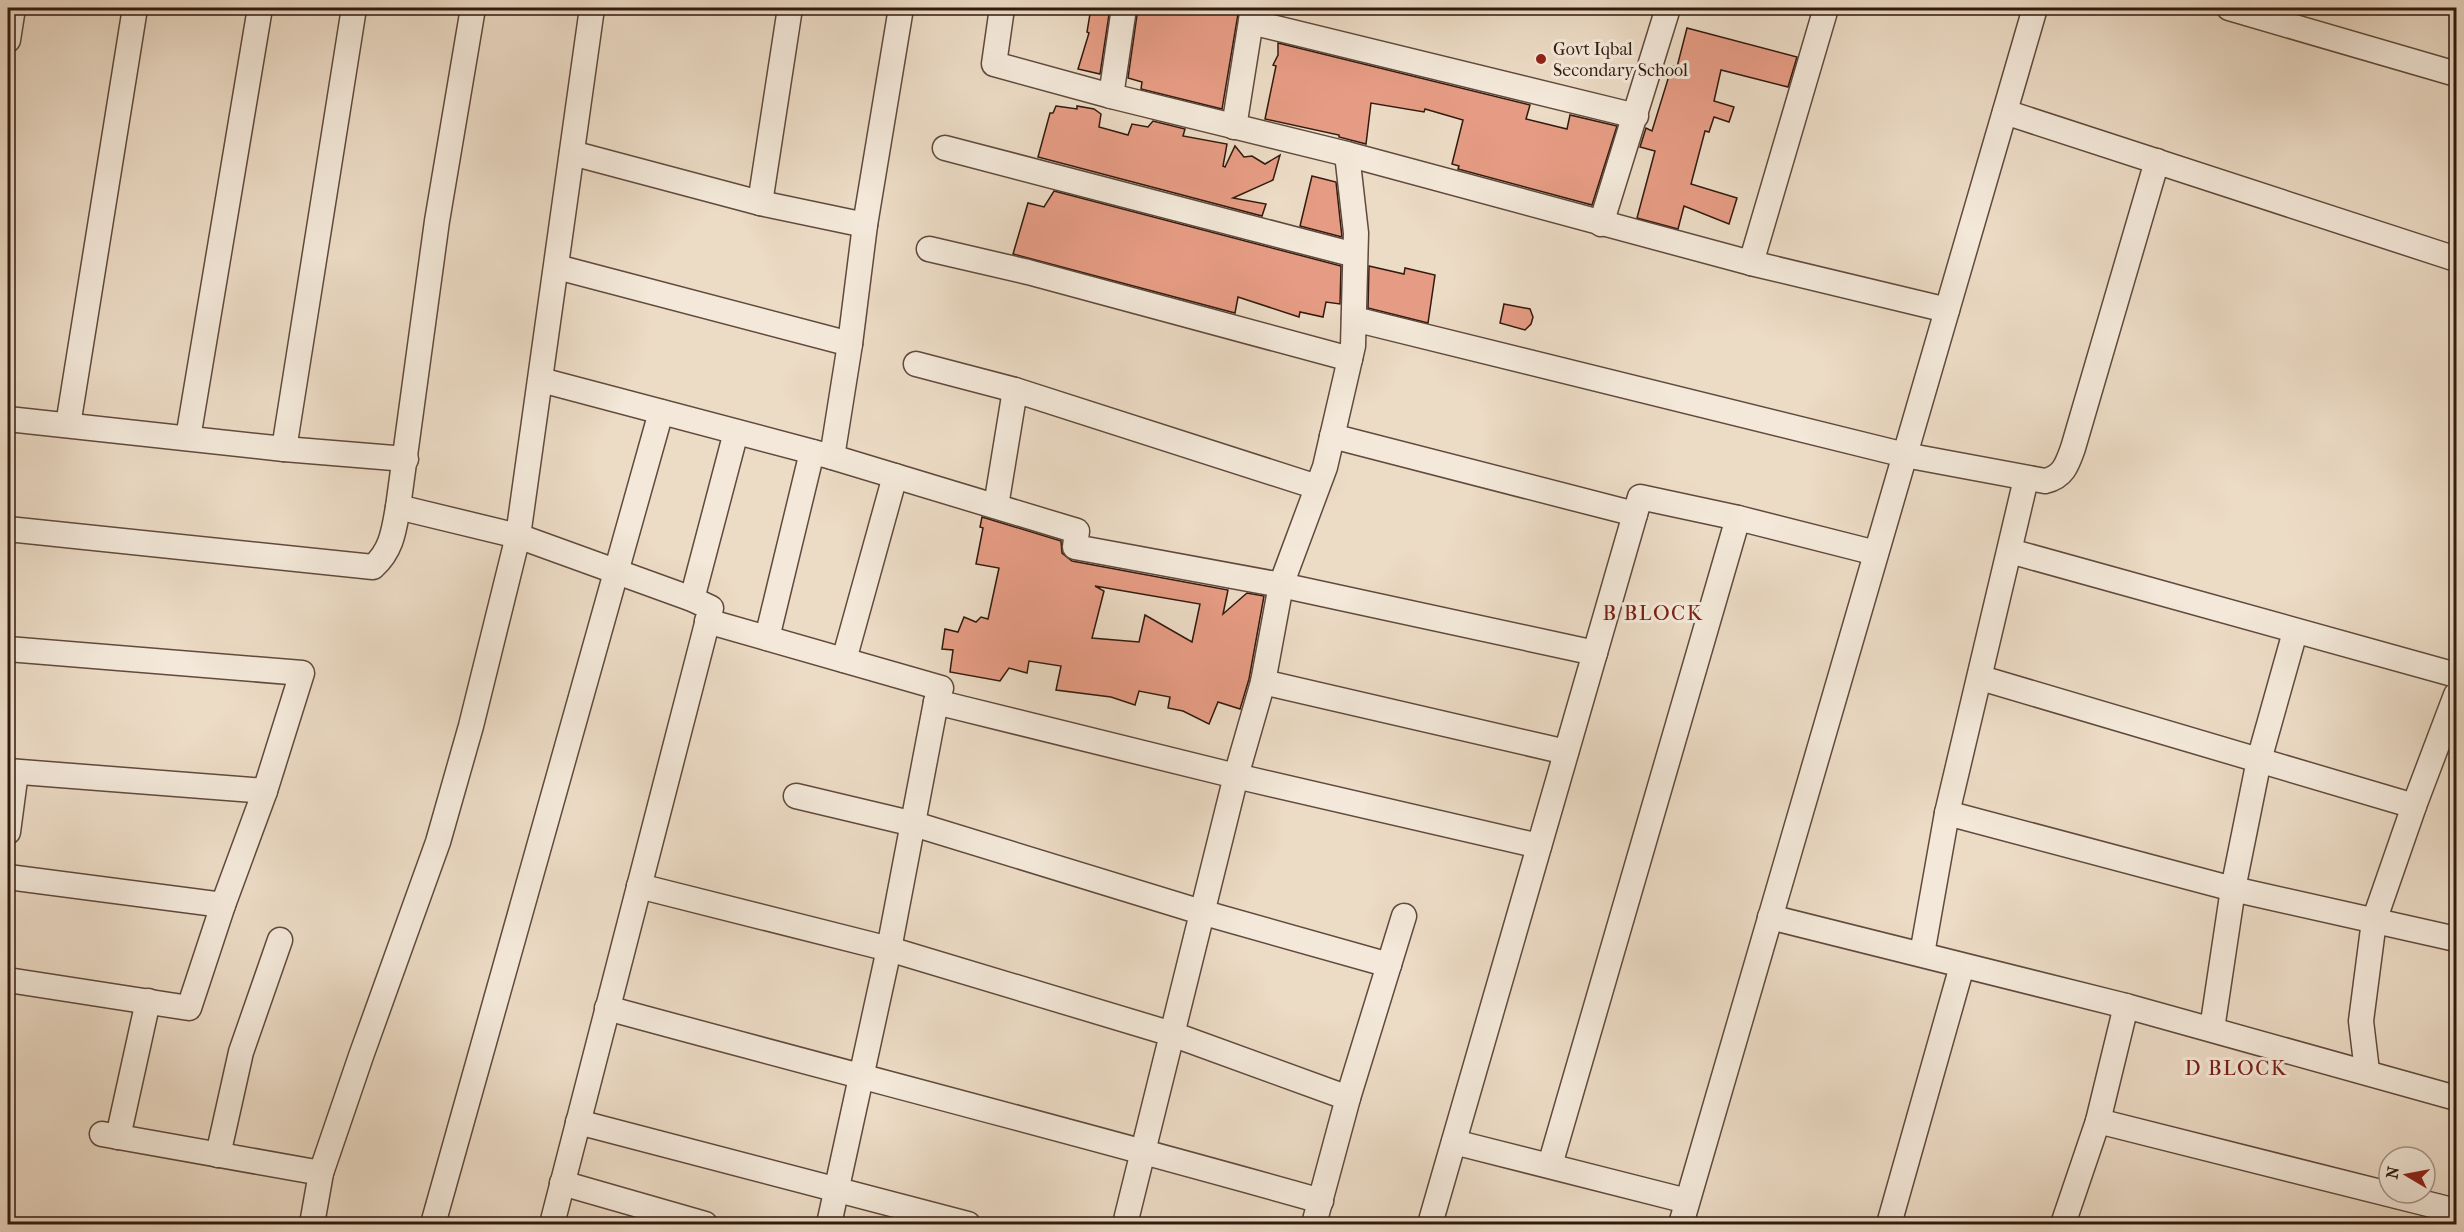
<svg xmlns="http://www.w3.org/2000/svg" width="2464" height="1232" font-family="'IM FELL French Canon',serif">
<rect width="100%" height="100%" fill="#ecdbc5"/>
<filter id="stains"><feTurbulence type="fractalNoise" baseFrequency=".00333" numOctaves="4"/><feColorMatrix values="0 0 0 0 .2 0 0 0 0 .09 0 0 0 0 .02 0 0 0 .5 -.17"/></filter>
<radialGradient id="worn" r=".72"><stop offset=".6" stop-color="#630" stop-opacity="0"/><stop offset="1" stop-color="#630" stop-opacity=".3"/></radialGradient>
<g fill="#e69c84" stroke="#311a0f" stroke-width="1.5" fill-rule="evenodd">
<polygon points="1091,8 1110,8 1100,74 1078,69 1089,33 1087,32"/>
<polygon points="1138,8 1153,10 1153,8 1239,8 1222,109 1141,89 1142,82 1128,78"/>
<polygon points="1687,28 1797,57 1788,87 1721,70 1714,101 1734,107 1729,122 1714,117 1709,132 1705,131 1691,184 1737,198 1729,224 1684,206 1678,229 1637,218 1655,151 1640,147 1646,128 1652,131 1672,66 1677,67"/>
<polygon points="1278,43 1530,105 1526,119 1567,129 1570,115 1617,126 1592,205 1458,169 1459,166 1452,164 1463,120 1425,109 1424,112 1371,103 1366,144 1339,137 1339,135 1265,119 1276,66 1273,65 1278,55"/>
<polygon points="1056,106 1077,109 1077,106 1094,109 1101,114 1099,127 1128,135 1132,124 1148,127 1153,121 1185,129 1183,136 1227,144 1223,166 1225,167 1235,146 1244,157 1252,156 1265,164 1280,155 1273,180 1233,198 1266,204 1262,216 1038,157 1050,113 1053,113"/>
<polygon points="1312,176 1336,182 1342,237 1300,226"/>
<polygon points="1054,191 1341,266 1340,304 1326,302 1323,317 1300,312 1299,317 1238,297 1235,313 1013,254 1028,203 1044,207"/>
<polygon points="1369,266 1404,274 1405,268 1435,275 1428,323 1368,308"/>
<polygon points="1504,304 1530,309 1533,317 1531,324 1525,330 1500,323"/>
<path d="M982,517L1061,541L1062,553L1072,561L1228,590L1223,614L1247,593L1264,596L1249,679L1240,709L1218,702L1209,724L1183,711L1168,708L1170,697L1139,691L1135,705L1111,697L1056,690L1061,666L1029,661L1027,673L1009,668L1000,681L950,672L953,650L942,649L945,629L958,632L964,617L976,622L981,617L988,619L999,568L976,564L983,528L980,527ZM1095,586L1200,604L1192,642L1145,615L1139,642L1092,638L1104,591Z"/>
</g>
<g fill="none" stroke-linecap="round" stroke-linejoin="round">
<g stroke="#604a3c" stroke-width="27">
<g id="minor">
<polyline points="1002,8 994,64 1111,96 1347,154 1751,263 1947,310"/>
<polyline points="2229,8 2456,74"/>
<polyline points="1251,22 1636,116"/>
<polyline points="8,40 13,8"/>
<polyline points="1111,96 1124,8"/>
<polyline points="2005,112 2456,259"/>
<polyline points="1234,127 1253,8"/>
<polyline points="945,148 1355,255"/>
<polyline points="572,153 760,203 865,225"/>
<polyline points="760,203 790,8"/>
<polyline points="1601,224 1668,8"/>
<polyline points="929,249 1028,272 1350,359"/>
<polyline points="1751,263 1826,8"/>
<polyline points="557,267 850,344"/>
<path d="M1354,319L1905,455L2045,481C2063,477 2067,465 2073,448L2157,161"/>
<polyline points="916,364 1015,390"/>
<polyline points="541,380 832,457 1077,531 1075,547 1281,585 1595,653"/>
<polyline points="8,419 284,449 406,459"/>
<polyline points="68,425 135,8"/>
<polyline points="1332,436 1635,514"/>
<polyline points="188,438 260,8"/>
<polyline points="284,449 354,8"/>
<polyline points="832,457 850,344 865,225 901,8"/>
<polyline points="996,506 1015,390 1317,487"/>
<polyline points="398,507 518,536 692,599 711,608 552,1224"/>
<path d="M8,529L373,567C392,550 394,530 398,507L437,221L473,8"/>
<polyline points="2010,551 2456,675"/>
<polyline points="692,599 736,432"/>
<polyline points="707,621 941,688 936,702 1236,776 1539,846"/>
<polyline points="767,638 812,452"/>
<polyline points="8,649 302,673 265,791 223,905 189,1008 8,980"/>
<polyline points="844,660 895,476"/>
<polyline points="1981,678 2414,806"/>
<polyline points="1263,682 1566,752"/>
<polyline points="8,771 265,791"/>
<polyline points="796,796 914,824 1201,912 1389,965"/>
<polyline points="1947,813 2233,889 2456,939"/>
<polyline points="8,832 16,772"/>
<polyline points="8,877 223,905"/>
<polyline points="639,886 889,949 1172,1034 1348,1098"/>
<polyline points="1770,917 2126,1006 2456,1098"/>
<polyline points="1922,954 1947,813 2026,479"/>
<path d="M607,1008C845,1073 1084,1134 1321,1201"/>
<polyline points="2212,1029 2233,889 2259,760 2295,632"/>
<polyline points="2367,1071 2361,1021 2374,921 2414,806 2456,695"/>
<polyline points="2098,1121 2456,1211"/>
<polyline points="578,1122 968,1224"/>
<polyline points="102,1134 321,1173"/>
<polyline points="118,1137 148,1001"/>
<polyline points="1454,1142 1687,1201"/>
<polyline points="218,1155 241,1052 280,940"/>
<polyline points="1550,1165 1738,518"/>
<polyline points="562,1183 705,1224"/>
<polyline points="312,1224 321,1173 361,1056 438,842 471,726 518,536 592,8"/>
<polyline points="433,1224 661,412"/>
<polyline points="829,1224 889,949 936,702"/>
<polyline points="1125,1224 1236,776 1263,682 1281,585 1325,467 1353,346 1356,233 1347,154"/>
<polyline points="1314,1224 1348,1098 1404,916"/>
<polyline points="1430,1224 1640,497 1738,518 1876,553"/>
<polyline points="1681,1224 2035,8"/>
<polyline points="1889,1224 1962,966"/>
<polyline points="2063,1224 2098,1121 2126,1006"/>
</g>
</g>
<use href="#minor" stroke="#f3e8d9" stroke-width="24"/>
</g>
<circle fill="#8f2418" stroke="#f3e8d9" stroke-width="2" cx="1541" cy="59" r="6"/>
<g text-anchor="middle" stroke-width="6" stroke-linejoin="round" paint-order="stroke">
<g font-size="18" fill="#311a0f" stroke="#f3e8d9" text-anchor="start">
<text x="1553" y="55">Govt Iqbal<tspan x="1553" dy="21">Secondary School</tspan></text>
</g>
<g font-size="21" letter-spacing="1.5" fill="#7a1f14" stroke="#f3e8d9">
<text x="1653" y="620">B BLOCK</text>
<text x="2236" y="1075">D BLOCK</text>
</g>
</g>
<rect width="2464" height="1232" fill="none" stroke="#ecdbc5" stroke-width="30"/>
<rect x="9" y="9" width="2446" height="1214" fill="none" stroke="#311a0f" stroke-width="3"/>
<rect x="15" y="15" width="2434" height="1202" fill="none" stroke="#311a0f" stroke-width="1.5"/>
<g transform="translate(2407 1175) rotate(280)"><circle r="28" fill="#f3e8d9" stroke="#a59688" stroke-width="1.5"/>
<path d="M0-4.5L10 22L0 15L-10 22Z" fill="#8f2418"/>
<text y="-9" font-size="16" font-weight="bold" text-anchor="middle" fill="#311a0f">N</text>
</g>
<rect width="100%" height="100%" filter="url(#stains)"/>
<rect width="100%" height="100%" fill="url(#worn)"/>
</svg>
